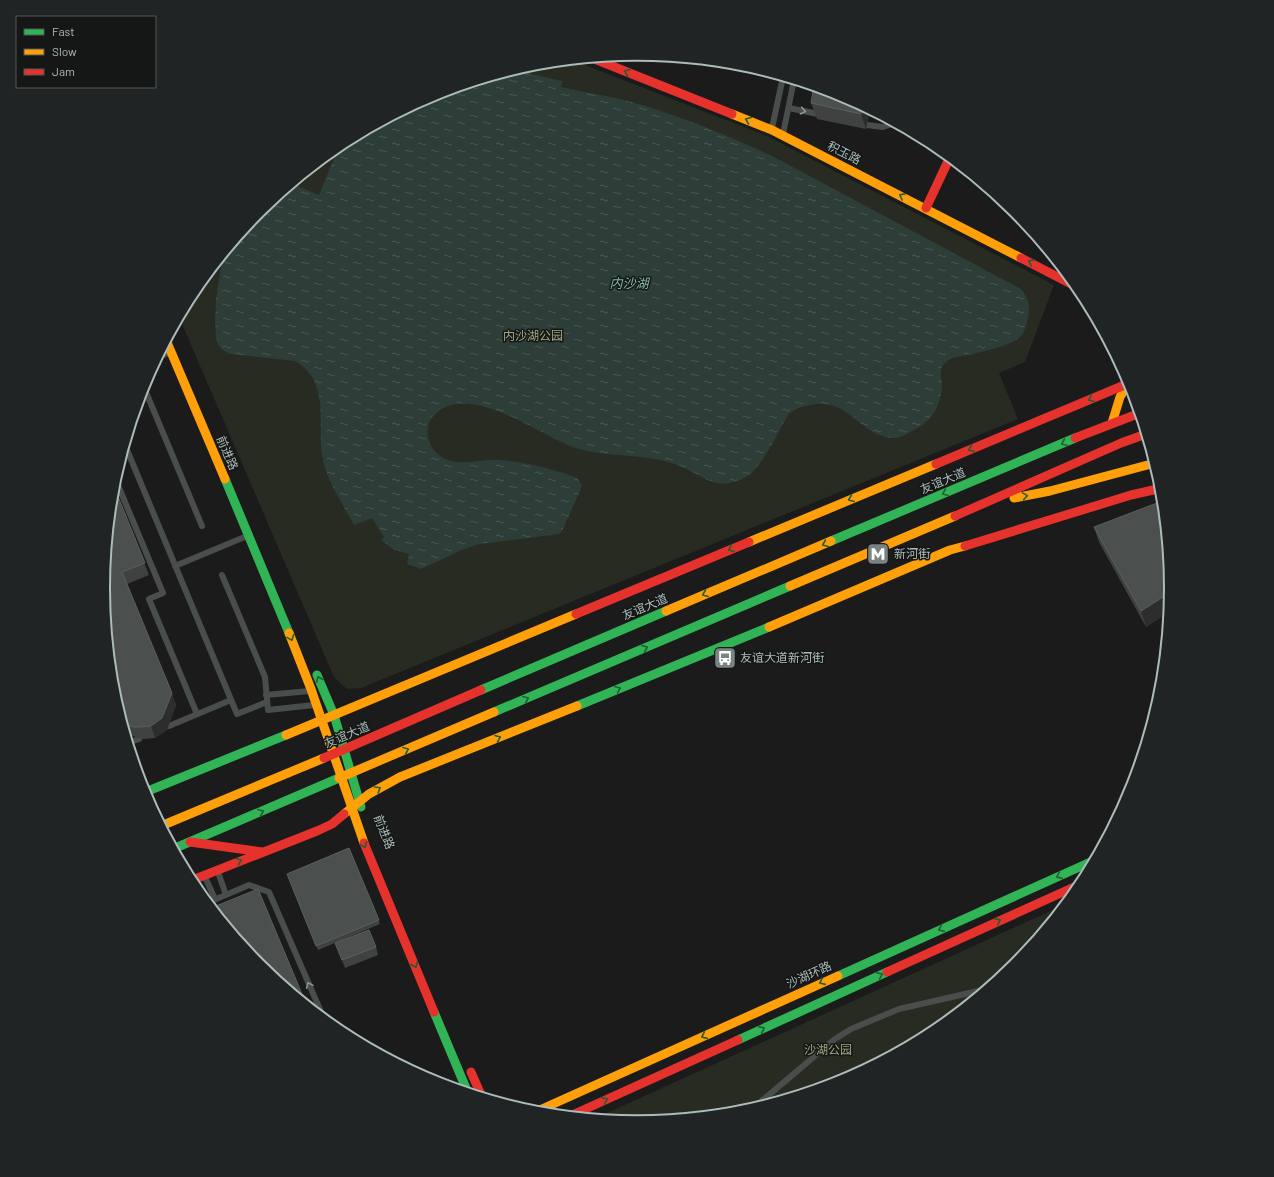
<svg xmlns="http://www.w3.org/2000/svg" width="1274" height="1177" font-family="Barlow,'Noto Sans SC',sans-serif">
<defs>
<pattern id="water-ripples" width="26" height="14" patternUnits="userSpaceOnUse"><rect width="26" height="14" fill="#2c3e37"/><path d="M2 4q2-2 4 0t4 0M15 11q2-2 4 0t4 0" fill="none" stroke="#485852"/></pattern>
</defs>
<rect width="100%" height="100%" fill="#1b1b1b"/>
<g fill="#282b22">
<polygon points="572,60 767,136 1054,285 1025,362 999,373 1018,419 361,688 347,689 334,677 179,317 193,291 259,210 340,144 433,95 533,64"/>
<polygon points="1066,904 1015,967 934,1033 841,1082 741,1113 637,1123 594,1119"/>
</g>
<path fill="url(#water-ripples)" d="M515,70L562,81L561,87C588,93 616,97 642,105C685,118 734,138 774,157L1021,289C1028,297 1031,307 1028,318C1026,325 1025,332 1020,337C1010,347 967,355 952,358C949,360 945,362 943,365C939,371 941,377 942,383C942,405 931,423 912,431C907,434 900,438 895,438C859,438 851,396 810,405C801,407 795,408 788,415C778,432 762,469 744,478C714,493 703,474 677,465C646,453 611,458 579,449C542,438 471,380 435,414C421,427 428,451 445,459C463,467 482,458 501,460C527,462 553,469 577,478L582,485L580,491L562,531L559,534L480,544L464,549L421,569L407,564L409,554L393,549L381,540L384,537L372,518L354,525C344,506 331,487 325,468C313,432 335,384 295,361L230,354L223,350L219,346L216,338L215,322L216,299L223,255L259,210L292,184L319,195L340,144L433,95Z"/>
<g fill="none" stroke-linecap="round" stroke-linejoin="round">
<g stroke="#494e4d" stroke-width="6">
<polyline points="789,108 818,114"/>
<polyline points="867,125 883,127 895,123"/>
<polyline points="772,128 783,77"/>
<polyline points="783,134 794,80"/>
<polyline points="158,357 171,352"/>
<polyline points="143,385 202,526"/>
<polyline points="125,445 237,714 267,702"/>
<polyline points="115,478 163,593 149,599 197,714"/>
<polyline points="175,566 247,536"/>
<polyline points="222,575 265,677 268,710 314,705"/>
<polyline points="266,695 310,691"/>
<polyline points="169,726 231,700"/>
<polyline points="128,743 139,739"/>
<polyline points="218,872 226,895"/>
<polyline points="205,877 215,899"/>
<polyline points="207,903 249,885 269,892 325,1021"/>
<polyline points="751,1110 835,1039 851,1029 899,1009 987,989"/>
</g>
<g stroke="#30b455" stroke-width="9">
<polyline points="225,479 289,633"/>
<polyline points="831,541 1075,438"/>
<polyline points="317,675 334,715 361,807"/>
<polyline points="481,690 666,611"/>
<polyline points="577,706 769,627"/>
<polyline points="494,712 790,586"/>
<polyline points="143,793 286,735"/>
<polyline points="173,849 339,778"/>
<polyline points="838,976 1095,860"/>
<polyline points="434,1012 468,1093"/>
<polyline points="738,1040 887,972"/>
</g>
<g stroke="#ff9f0a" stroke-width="9">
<polyline points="732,114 772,130 1021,258"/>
<polyline points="166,340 225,479"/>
<polyline points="1112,423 1120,397 1129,382"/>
<polyline points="1014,498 1050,491 1155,463"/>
<polyline points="749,542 936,464"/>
<polyline points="790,586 955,516"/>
<polyline points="666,611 831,541"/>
<polyline points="769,627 950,550 965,546"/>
<polyline points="289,633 311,689 364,843"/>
<polyline points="286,735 576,614"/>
<polyline points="339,778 494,712"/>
<polyline points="344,814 369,794 400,777 577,706"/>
<polyline points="161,826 324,758"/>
<polyline points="533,1113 838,976"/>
</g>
<g stroke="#e5322d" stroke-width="9">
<polyline points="592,58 732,114"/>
<polyline points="926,208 950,157"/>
<polyline points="1021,258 1077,287"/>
<polyline points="1075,438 1140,413"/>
<polyline points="936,464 1127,384"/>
<polyline points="955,516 1121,443 1146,434"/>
<polyline points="965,546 1131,495 1162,488"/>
<polyline points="576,614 749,542"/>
<polyline points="324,758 481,690"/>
<polyline points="190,842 262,852"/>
<polyline points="364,843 434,1012"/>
<polyline points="190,881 317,831 332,824 344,814"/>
<polyline points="887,972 1083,883"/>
<polyline points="471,1072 482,1097"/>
<polyline points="570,1116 738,1040"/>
</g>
</g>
<g fill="#3f4241">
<polygon points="842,95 870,110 866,129 817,119 811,103"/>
<polygon points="113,484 149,575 127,584 176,705 167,730 155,738 144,739 137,738 125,732 113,693"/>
<polygon points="1094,527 1172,589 1169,612 1146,627 1099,542"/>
<polygon points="349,848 380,924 318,950 287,874"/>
<polygon points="335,943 376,947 378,955 345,968"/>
</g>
<g fill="#2c2d2c">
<polygon points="862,106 870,110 866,129 861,114"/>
<polygon points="1171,592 1169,612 1146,627 1141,611"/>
<polygon points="172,693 176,705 167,730 155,738 151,726"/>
</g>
<g fill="#4b4f4e" stroke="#5a605f">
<polygon points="814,86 842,95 862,106 861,114 811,103"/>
<polygon points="113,484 145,563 122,572 172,693 162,718 151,726 139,727 133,727 121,721 113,693 102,588"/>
<polygon points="1157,503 1165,524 1172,589 1171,592 1141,611 1094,527"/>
<polygon points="349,848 379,920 316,946 287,874"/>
<polygon points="258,889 307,1006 259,966 211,908"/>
<polygon points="369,930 376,947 342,960 335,943"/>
</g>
<defs><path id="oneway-chevron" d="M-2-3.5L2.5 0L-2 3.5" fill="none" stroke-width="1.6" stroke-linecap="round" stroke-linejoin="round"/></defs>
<g stroke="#215e33">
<use href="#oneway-chevron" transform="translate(627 72) rotate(-159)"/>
<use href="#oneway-chevron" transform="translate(748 120) rotate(-158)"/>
<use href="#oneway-chevron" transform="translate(902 196) rotate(-153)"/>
<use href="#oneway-chevron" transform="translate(1031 262) rotate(-152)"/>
<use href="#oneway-chevron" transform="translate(1091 399) rotate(157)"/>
<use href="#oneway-chevron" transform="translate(1064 443) rotate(157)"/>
<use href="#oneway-chevron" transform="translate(971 449) rotate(157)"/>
<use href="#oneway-chevron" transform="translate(945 493) rotate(157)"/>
<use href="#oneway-chevron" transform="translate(1025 496) rotate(-9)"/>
<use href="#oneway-chevron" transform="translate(851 499) rotate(157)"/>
<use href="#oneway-chevron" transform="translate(825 544) rotate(157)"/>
<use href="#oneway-chevron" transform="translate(731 549) rotate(157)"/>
<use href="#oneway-chevron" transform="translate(705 594) rotate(157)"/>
<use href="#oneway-chevron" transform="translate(291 638) rotate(69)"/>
<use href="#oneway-chevron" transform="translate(645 648) rotate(-23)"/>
<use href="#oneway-chevron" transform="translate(319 679) rotate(-113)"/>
<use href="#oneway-chevron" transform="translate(618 689) rotate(-22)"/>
<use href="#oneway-chevron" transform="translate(526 699) rotate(-23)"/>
<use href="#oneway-chevron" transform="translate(498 738) rotate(-22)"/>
<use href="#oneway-chevron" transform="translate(406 750) rotate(-23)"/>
<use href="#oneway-chevron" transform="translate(378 789) rotate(-31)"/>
<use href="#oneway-chevron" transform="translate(261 812) rotate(-23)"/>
<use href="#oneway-chevron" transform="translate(364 845) rotate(69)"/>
<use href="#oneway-chevron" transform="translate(239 861) rotate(-21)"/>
<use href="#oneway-chevron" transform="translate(1059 876) rotate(156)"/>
<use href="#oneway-chevron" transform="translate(998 921) rotate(-24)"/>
<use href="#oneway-chevron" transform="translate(941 929) rotate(156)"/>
<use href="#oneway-chevron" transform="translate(415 965) rotate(67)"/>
<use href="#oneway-chevron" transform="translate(880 975) rotate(-24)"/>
<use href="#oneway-chevron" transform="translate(822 982) rotate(156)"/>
<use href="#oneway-chevron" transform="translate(762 1029) rotate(-24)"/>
<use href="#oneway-chevron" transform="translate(704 1036) rotate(156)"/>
<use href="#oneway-chevron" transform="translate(605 1100) rotate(-24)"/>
</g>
<g stroke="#899694">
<use href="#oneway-chevron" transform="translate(803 111) rotate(12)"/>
<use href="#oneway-chevron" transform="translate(309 985) rotate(-114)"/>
</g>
<defs>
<g id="metro-square" transform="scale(1.15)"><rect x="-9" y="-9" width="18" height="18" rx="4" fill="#798482" stroke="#151717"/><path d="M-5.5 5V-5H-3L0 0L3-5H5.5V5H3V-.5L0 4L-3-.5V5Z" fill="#fff"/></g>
<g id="bus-square" transform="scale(1.15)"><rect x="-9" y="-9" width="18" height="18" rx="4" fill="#798482" stroke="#151717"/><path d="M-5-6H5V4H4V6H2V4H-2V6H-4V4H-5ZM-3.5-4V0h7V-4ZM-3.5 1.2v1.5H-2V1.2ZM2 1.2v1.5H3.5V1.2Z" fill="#fff"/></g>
</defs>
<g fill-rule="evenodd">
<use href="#metro-square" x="878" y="554"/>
<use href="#bus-square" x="725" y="658"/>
</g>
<g text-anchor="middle" stroke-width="3" stroke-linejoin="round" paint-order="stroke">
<g font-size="12" fill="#abbcba" stroke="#151717">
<text transform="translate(844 153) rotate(27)" y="4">积玉路</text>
<text transform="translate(227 453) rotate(67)" y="4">前进路</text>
<text transform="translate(943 481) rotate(-23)" y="4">友谊大道</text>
<text transform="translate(645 607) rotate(-23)" y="4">友谊大道</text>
<text transform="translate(347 735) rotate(-23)" y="4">友谊大道</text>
<text transform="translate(384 832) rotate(69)" y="4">前进路</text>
<text transform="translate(809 975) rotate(-24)" y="4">沙湖环路</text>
</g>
<g font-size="12" fill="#9fa881" stroke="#151717">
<text x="533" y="340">内沙湖公园</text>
<text x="828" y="1054">沙湖公园</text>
</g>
<g font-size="12" fill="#abbcba" stroke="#151717" text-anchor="start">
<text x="894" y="558">新河街</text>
<text x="740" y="662">友谊大道新河街</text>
</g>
<g font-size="13" font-style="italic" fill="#81b9a6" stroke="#151717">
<text x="629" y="288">内沙湖</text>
</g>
</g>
<path d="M0 0H1274V1177H0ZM110 588a527 527 0 1 1 1054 0a527 527 0 1 1-1054 0Z" fill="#212424" fill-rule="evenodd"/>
<path fill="none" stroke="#abbcba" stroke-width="2" d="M110 588a527 527 0 1 1 1054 0a527 527 0 1 1-1054 0Z"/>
<rect x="16" y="16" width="140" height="72" fill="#151717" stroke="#515958"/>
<rect x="24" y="29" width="20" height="6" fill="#30b455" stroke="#515958"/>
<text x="52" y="36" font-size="12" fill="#abbcba">Fast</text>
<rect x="24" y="49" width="20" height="6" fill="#ff9f0a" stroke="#515958"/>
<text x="52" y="56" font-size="12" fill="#abbcba">Slow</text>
<rect x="24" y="69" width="20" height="6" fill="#e5322d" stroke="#515958"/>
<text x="52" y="76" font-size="12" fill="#abbcba">Jam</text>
</svg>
